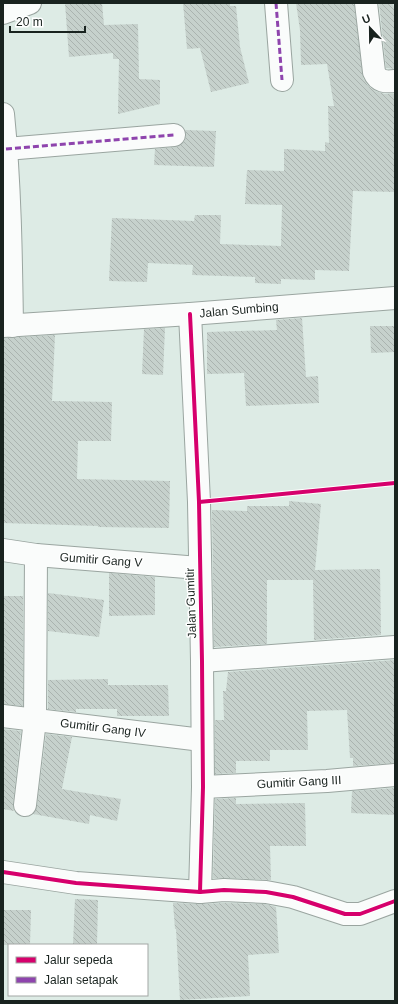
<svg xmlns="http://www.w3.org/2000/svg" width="398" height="1004" font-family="Arial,sans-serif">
<defs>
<pattern id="building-back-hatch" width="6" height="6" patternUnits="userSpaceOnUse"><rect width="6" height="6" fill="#c6d1cc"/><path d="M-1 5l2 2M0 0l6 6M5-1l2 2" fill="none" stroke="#aab3af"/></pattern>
</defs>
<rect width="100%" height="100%" fill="#ddebe5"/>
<g fill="url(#building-back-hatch)">
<polygon points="65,3 102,3 104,25 138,24 139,79 160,80 160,104 118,114 119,59 113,59 113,53 69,57"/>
<polygon points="183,3 230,3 230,6 236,6 240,47 249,83 211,92 200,48 187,49"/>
<polygon points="296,3 354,3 363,78 368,86 375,91 385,94 395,94 395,192 353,191 349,271 315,270 315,280 281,279 281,284 255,283 255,277 192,275 193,265 148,263 147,282 109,281 112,218 194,221 195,215 221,215 220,244 281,246 282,205 245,204 247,170 284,171 284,149 325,151 325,142 329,143 328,106 334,106 327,64 301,65 300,30"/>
<polygon points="379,3 393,3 394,8 395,8 395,69 386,68"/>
<polygon points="185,130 216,131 214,167 154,165 155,149 175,147 181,145 185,140 186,134"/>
<polygon points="302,318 306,377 318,376 319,403 246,406 244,373 207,374 207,332 277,330 276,320"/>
<polygon points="370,326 395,326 395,352 371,353"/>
<polygon points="165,328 163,375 142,374 144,329"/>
<polygon points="55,335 52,401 112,402 111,441 78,441 77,479 170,481 169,528 98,527 98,526 3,523 3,338"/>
<polygon points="289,501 321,504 315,570 380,569 381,635 314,640 313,580 267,580 267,644 214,647 212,510 247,511 247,506 289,506"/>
<polygon points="109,573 155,577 155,615 109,616"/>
<polygon points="48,593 104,600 99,637 48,631"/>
<polygon points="3,596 23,596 23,706 3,704"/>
<polygon points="395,660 395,763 353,766 353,758 350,758 347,710 307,711 308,750 270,750 270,761 236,761 236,773 215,774 215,720 224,720 223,691 226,691 228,672"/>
<polygon points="108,679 108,685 168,685 169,716 117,716 117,709 76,709 76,712 48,709 48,680"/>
<polygon points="3,729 21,731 13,804 14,811 3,809"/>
<polygon points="46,734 72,737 62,789 121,799 117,821 90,815 89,824 33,814 37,806"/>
<polygon points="395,788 395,815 351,813 352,791"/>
<polygon points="236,798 236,804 305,803 306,846 270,846 271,880 225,878 213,878 215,799"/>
<polygon points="75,899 98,900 97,945 73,944"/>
<polygon points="173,903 200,904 224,903 265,904 276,907 279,953 248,955 250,996 180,1000 176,929 175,929"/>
<polygon points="3,910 31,910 30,945 3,945"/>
</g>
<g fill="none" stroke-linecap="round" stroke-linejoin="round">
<g stroke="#9aa5a0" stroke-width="24">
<g id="minor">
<polyline points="276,3 282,80"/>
<path d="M366,3L374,72C378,82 386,82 395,81"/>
<polyline points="3,13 30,3"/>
<path d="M3,114C10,184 11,255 12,326"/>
<polyline points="6,149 174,135"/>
<polyline points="190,314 199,502 202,661 203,787 200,892"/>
<polyline points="3,326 190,314 395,298"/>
<polyline points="3,550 36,555 199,568"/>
<polyline points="202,661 395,647"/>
<polyline points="3,716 202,740"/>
<polyline points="203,787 327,781 395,775"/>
<polyline points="25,805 35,720 36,555"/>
<polyline points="3,872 76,883 200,892 224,890 266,892 293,897 345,914 360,914 395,901"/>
</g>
</g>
<use href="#minor" stroke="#fafcfb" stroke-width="22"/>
<g stroke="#8e44ad" stroke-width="3" stroke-dasharray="6 3" stroke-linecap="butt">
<polyline points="276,3 282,80"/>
<polyline points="6,149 174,135"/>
</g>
<g stroke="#fff" stroke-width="6">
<g id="cycleway">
<polyline points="190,314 199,502 202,661 203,787 200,892"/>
<polyline points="199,502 395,483"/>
<polyline points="3,872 76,883 200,892 224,890 266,892 293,897 345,914 360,914 395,901"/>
</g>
</g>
<use href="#cycleway" stroke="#d6006c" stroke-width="4"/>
</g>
<g text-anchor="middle" stroke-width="3" stroke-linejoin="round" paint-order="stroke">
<g font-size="12" fill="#19231f" stroke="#fff">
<text transform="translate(239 310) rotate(-5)" y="4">Jalan Sumbing</text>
<text transform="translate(101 560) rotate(4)" y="4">Gumitir Gang V</text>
<text transform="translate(191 603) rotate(-92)" y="4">Jalan Gumitir</text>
<text transform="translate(103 728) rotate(7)" y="4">Gumitir Gang IV</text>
<text transform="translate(299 782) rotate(-3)" y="4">Gumitir Gang III</text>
</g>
</g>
<rect width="398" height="1004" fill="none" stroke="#19231f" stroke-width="8"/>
<rect x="8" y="944" width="140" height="52" fill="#ffffff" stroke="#a3a7a5"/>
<rect x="16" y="957" width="20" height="6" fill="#d6006c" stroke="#a3a7a5"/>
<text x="44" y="964" font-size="12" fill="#19231f">Jalur sepeda</text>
<rect x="16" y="977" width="20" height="6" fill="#8e44ad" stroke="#a3a7a5"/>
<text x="44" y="984" font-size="12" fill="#19231f">Jalan setapak</text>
<g transform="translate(370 28) rotate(338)" stroke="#ffffff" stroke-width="3" paint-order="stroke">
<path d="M0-3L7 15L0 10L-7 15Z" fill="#19231f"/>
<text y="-6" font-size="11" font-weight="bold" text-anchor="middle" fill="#19231f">U</text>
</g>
<path d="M10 26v6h75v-6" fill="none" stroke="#19231f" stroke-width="2"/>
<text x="16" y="26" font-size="12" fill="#19231f" stroke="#ffffff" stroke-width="3" paint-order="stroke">20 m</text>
</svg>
